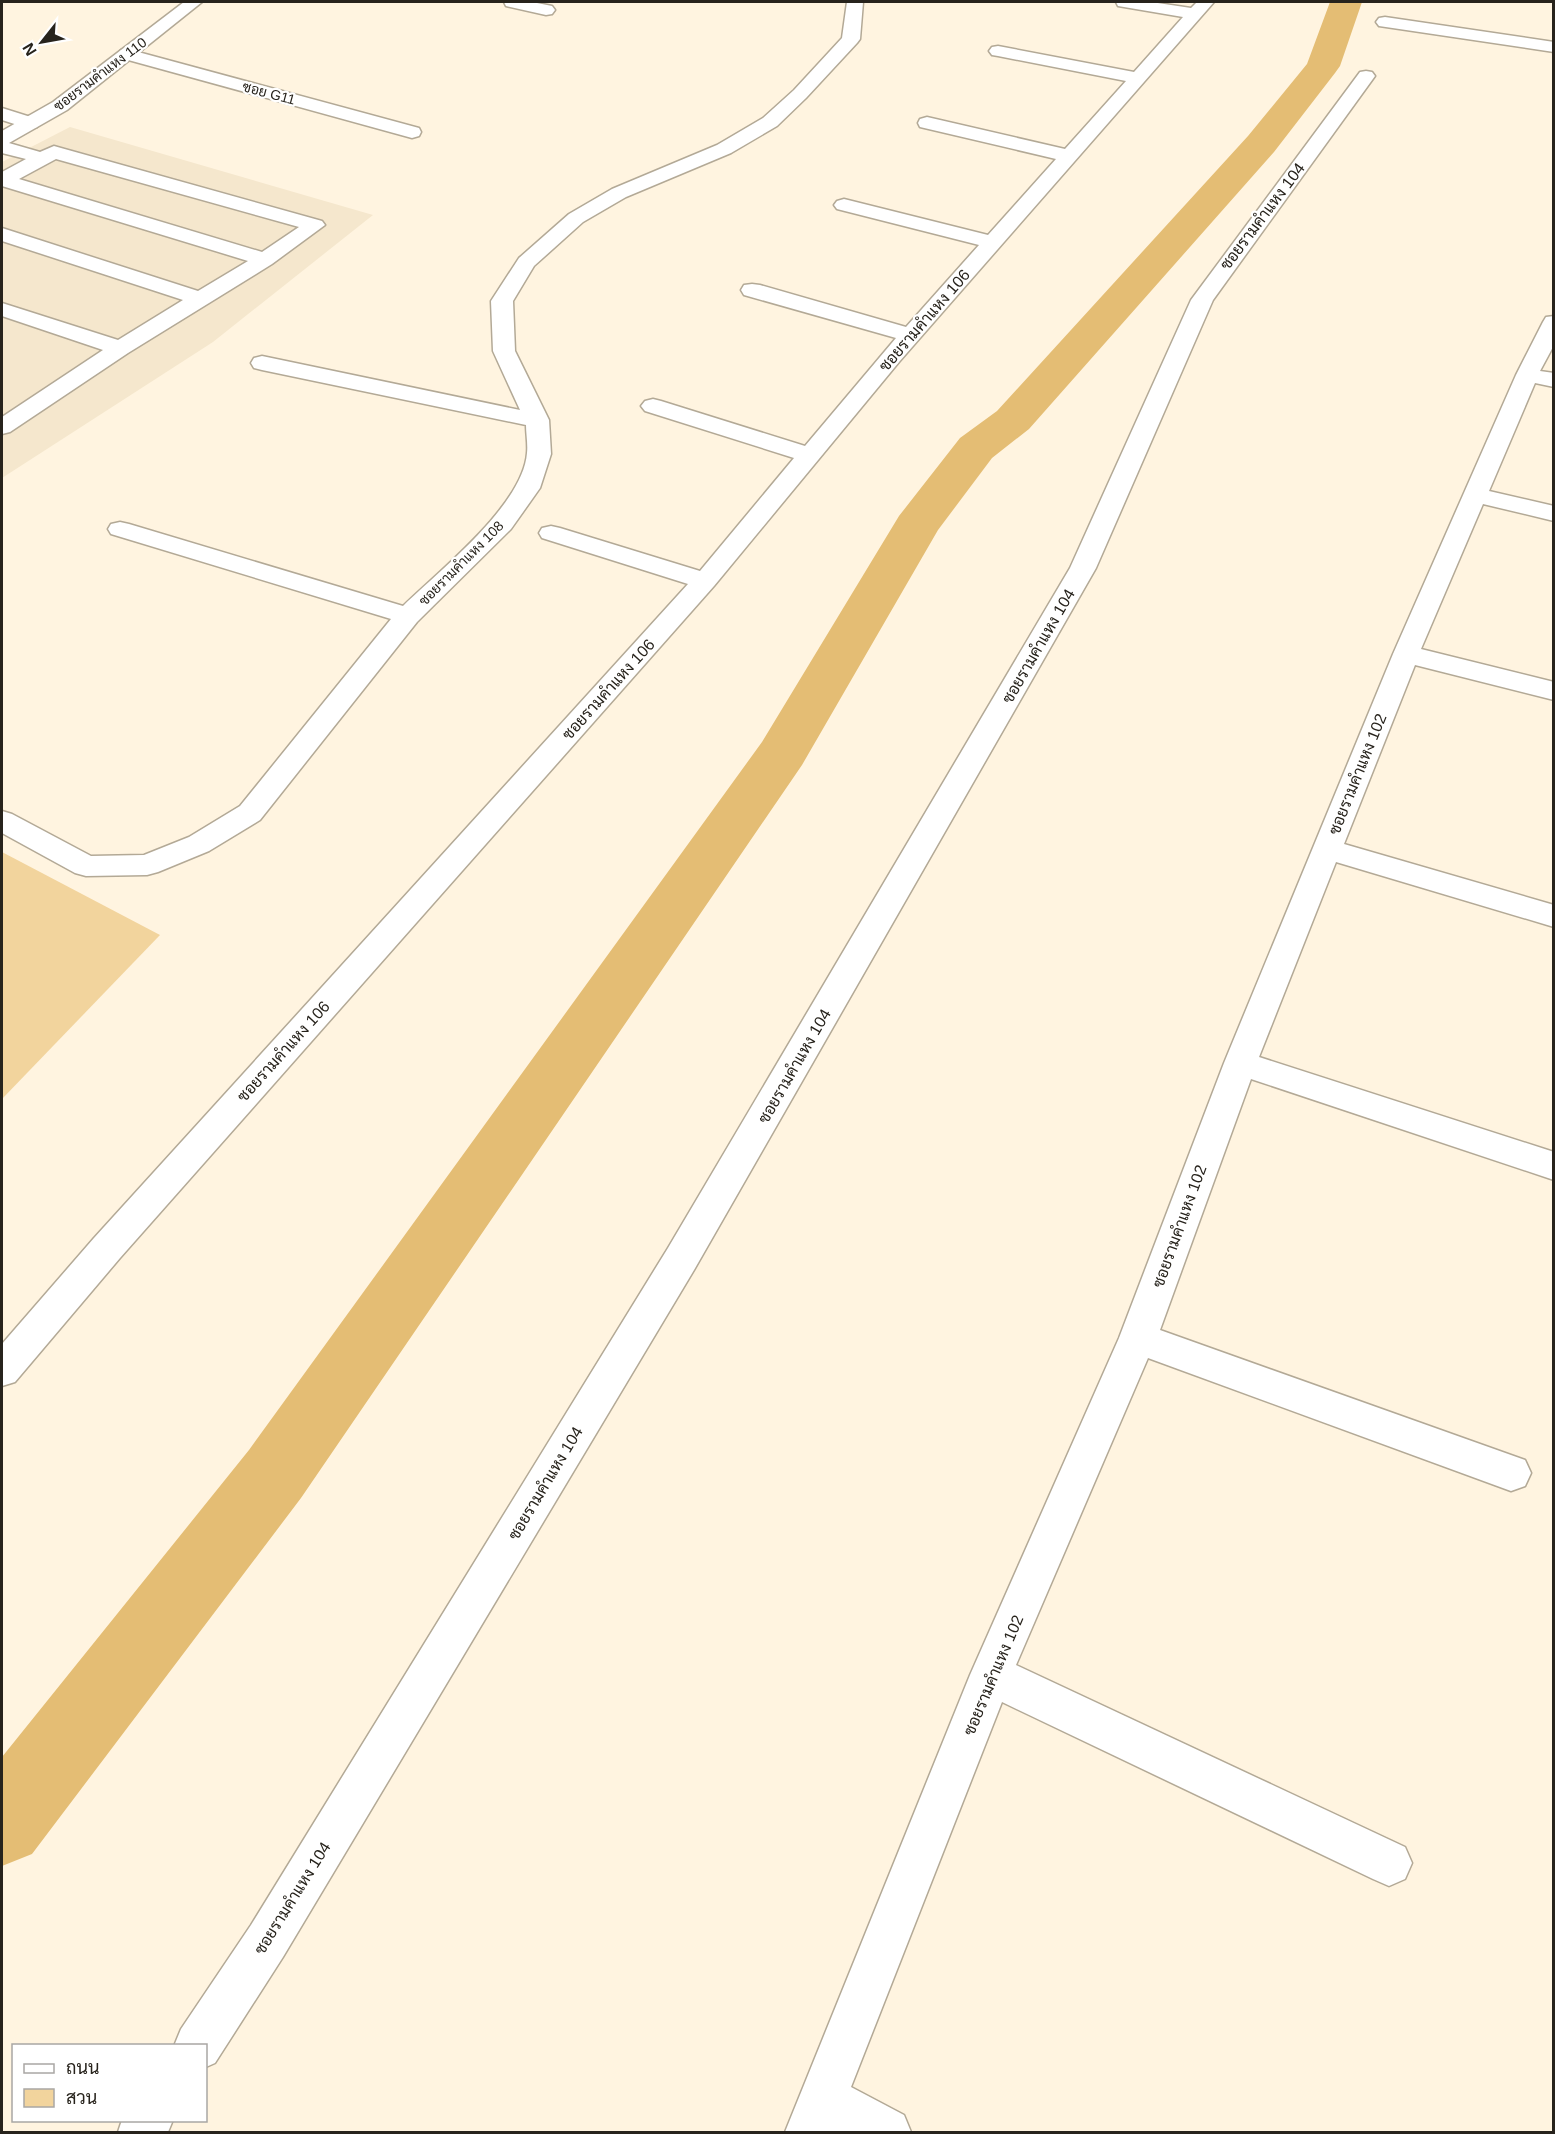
<svg xmlns="http://www.w3.org/2000/svg" width="1555" height="2134" font-family="Helvetica,Sarabun,sans-serif">
<rect width="100%" height="100%" fill="#fff4e0"/>
<polygon fill="#f5e7cd" points="70,127 373,215 213,342 2,478 2,162"/>
<polygon fill="#f2d49d" points="2,852 160,935 2,1099"/>
<g fill="none" stroke-linecap="round" stroke-linejoin="round">
<polygon fill="#e4bd74" fill-rule="evenodd" points="1330,2 1362,2 1340,66 1335,73 1274,152 1029,429 992,458 938,530 802,765 301,1498 32,1854 2,1866 2,1757 249,1450 762,742 899,516 960,438 997,411 1248,136 1307,64"/>
<g stroke="#b3a996" stroke-width="3">
<path id="lane" d="M2,141L40,152L54,146L61,148L322,221L325,225L272,264L128,353L10,432L2,434V417L103,350L2,316V303L118,340L183,300L2,241V228L198,291L248,261L2,186V172L26,159L2,153ZM56,159L299,227L262,252L19,179Z"/>
</g>
<g stroke="#b3a996" stroke-width="3">
<g id="street">
<polygon points="504,2 532,2 552,6 555,10 552,14 546,15 506,6"/>
<path d="M847,2H863L860,39L857,43L806,98L777,126L731,153L626,197L583,222L534,266L513,301L515,351L549,420L551,454L540,488L511,529L417,622L260,820L209,851L158,872L147,875L86,876L75,873L2,833V811L12,814L91,856L144,855L189,837L240,806L391,619L111,534L108,529L111,524L120,522L129,524L403,606C440,570 523,505 527,453C528,444 526,434 526,425L262,370L254,368L251,363L254,358L262,356L520,410L493,351L491,301L519,258L569,214L612,189L717,145L763,118L794,90L842,38Z"/>
<polygon points="1116,2 1151,2 1191,8 1197,2 1214,2 899,362 714,586 120,1258 15,1382 2,1386 2,1344 94,1238 688,584 542,538 539,533 542,528 551,526 560,528 700,571 794,458 645,411 641,406 645,401 653,399 661,401 805,446 896,338 744,295 741,290 744,285 752,284 760,285 906,327 979,245 837,209 834,205 837,201 844,199 988,235 1056,159 920,127 918,123 920,119 927,117 1065,149 1126,81 998,56 992,55 989,51 992,47 998,46 1134,72 1183,17 1124,7 1118,6"/>
<polygon points="1385,17 1554,42 1554,52 1379,26 1376,22 1379,18"/>
<polygon points="127,49 419,128 421,132 419,136 412,138 121,58 118,54 121,50"/>
<polygon points="1366,71 1372,72 1375,76 1213,300 1096,568 694,1270 283,1957 215,2063 206,2067 206,2046 174,2046 181,2029 251,1925 668,1248 1070,568 1191,300 1360,72"/>
<polygon points="2,108 37,119 39,123 37,127 30,129 2,120"/>
<polygon points="1554,316 1554,345 1540,371 1554,373 1554,387 1535,383 1489,491 1554,506 1554,521 1483,504 1421,649 1554,682 1554,700 1415,665 1344,844 1554,905 1554,927 1336,862 1259,1057 1554,1152 1554,1180 1251,1079 1160,1330 1525,1460 1531,1473 1525,1486 1511,1491 1148,1358 1016,1665 1405,1847 1412,1863 1405,1879 1389,1886 1373,1879 1002,1702 851,2087 904,2115 911,2132 838,2132 834,2131 833,2132 785,2132 970,1675 1119,1338 1224,1063 1393,654 1516,375 1543,322 1546,317"/>
<polygon points="122,2120 173,2120 168,2132 118,2132"/>
</g>
</g>
<g stroke="#b3a996" stroke-width="3">
<polygon id="secondary" points="184,2 202,2 67,110 9,143 2,145 2,131 53,102"/>
</g>
<use href="#lane" fill="#fff" fill-rule="evenodd"/>
<use href="#street" fill="#fff" fill-rule="evenodd"/>
<use href="#secondary" fill="#fff" fill-rule="evenodd"/>
</g>
<g text-anchor="middle" stroke-width="4.5" stroke-linejoin="round" paint-order="stroke">
<g font-size="14" fill="#27231c" stroke="#fff">
<text transform="translate(100 74) rotate(-37)" y="5">ซอยรามคำแหง 110</text>
<text transform="translate(269 93) rotate(15)" y="5">ซอย G11</text>
<text transform="translate(461 563) rotate(-45)" y="5">ซอยรามคำแหง 108</text>
</g>
<g font-size="16" fill="#27231c" stroke="#fff">
<text transform="translate(1262 216) rotate(-53)" y="6">ซอยรามคําแหง 104</text>
<text transform="translate(924 320) rotate(-49)" y="6">ซอยรามคําแหง 106</text>
<text transform="translate(1038 646) rotate(-60)" y="6">ซอยรามคําแหง 104</text>
<text transform="translate(608 689) rotate(-48)" y="6">ซอยรามคําแหง 106</text>
<text transform="translate(1357 774) rotate(-68)" y="6">ซอยรามคําแหง 102</text>
<text transform="translate(283 1051) rotate(-48)" y="6">ซอยรามคําแหง 106</text>
<text transform="translate(794 1066) rotate(-60)" y="6">ซอยรามคําแหง 104</text>
<text transform="translate(1179 1226) rotate(-70)" y="6">ซอยรามคําแหง 102</text>
<text transform="translate(545 1483) rotate(-59)" y="6">ซอยรามคําแหง 104</text>
<text transform="translate(993 1675) rotate(-67)" y="6">ซอยรามคําแหง 102</text>
<text transform="translate(292 1898) rotate(-58)" y="6">ซอยรามคําแหง 104</text>
</g>
</g>
<rect width="1555" height="2134" fill="none" stroke="#27231c" stroke-width="6"/>
<rect x="12" y="2044" width="195" height="78" fill="#ffffff" stroke="#a9a7a4" stroke-width="1.5"/>
<rect x="24" y="2064" width="30" height="9" fill="#ffffff" stroke="#a9a7a4" stroke-width="1.5"/>
<text x="66" y="2074" font-size="18" fill="#27231c">ถนน</text>
<rect x="24" y="2089" width="30" height="18" fill="#f2d49d" stroke="#a9a7a4" stroke-width="1.5"/>
<text x="66" y="2104" font-size="18" fill="#27231c">สวน</text>
<g transform="translate(42 42) rotate(239)" stroke="#ffffff" stroke-width="4.5" paint-order="stroke">
<path d="M0-4.5L10 22L0 15L-10 22Z" fill="#27231c"/>
<text y="-9" font-size="16" font-weight="bold" text-anchor="middle" fill="#27231c">N</text>
</g>
</svg>
